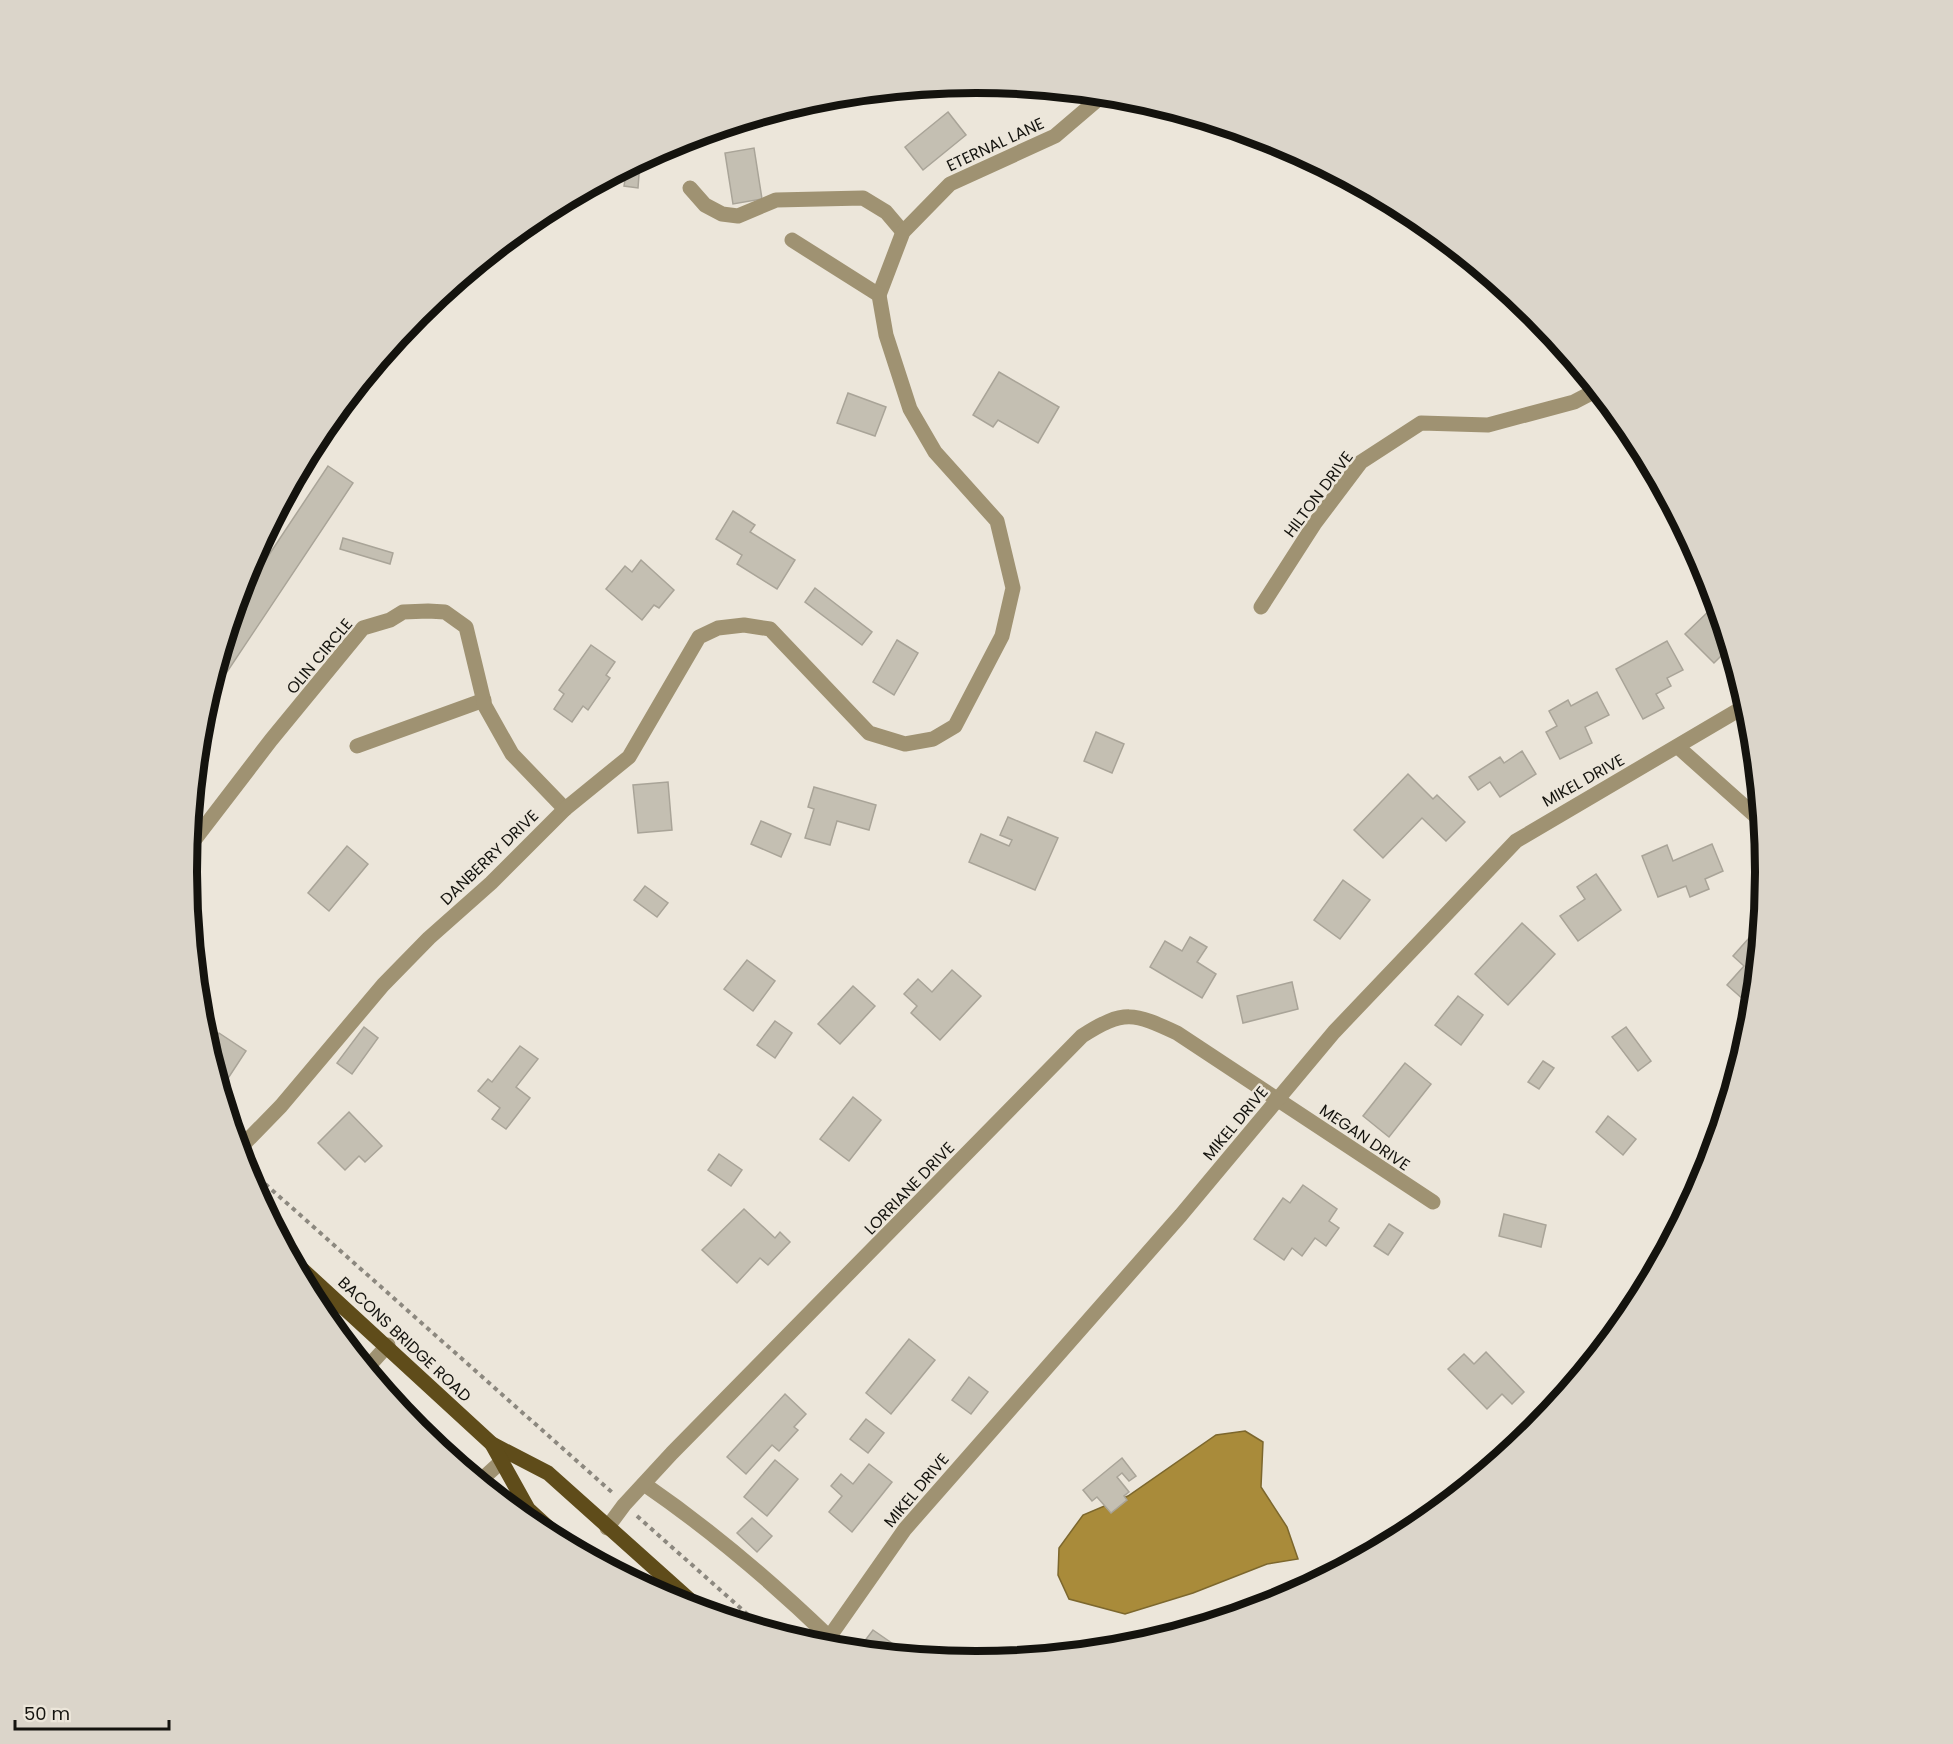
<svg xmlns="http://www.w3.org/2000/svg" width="1953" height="1744" font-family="Poppins,sans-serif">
<rect width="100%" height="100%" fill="#ece6da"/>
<polygon fill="#a98b3a" stroke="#7c672d" stroke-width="1.5" points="1245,1431 1263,1442 1261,1487 1287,1527 1298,1559 1267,1564 1193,1593 1125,1614 1069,1599 1058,1575 1059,1548 1083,1515 1128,1496 1216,1435"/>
<g fill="#c4bfb2" stroke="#a9a498" stroke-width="1.5">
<polygon points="948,112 966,135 923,170 905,147"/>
<polygon points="754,148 762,199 733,204 725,153"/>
<polygon points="640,161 638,188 624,186 627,168"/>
<polygon points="999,372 1059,407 1038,443 998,420 993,427 973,415"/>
<polygon points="848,393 886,407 875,436 837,423"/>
<polygon points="328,466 353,483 217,687 213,684 237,603"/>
<polygon points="733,511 755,525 750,532 795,560 777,589 737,564 742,555 716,539"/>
<polygon points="343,538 393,553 390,564 340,549"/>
<polygon points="641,560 674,590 659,608 654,605 642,620 606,589 625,566 632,572"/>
<polygon points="815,588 872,632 862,645 805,602"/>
<polygon points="1712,608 1720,615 1729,648 1714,663 1685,634"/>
<polygon points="897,640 918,653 894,695 873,682"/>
<polygon points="1667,641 1683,670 1667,678 1671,686 1656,694 1664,708 1643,719 1616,669"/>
<polygon points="591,645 615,662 606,675 610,678 588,710 583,706 572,722 554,709 564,694 559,690"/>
<polygon points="1597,692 1609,715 1585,727 1592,743 1560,759 1546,732 1557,726 1549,711 1568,700 1571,706"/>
<polygon points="1096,732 1124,744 1112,773 1084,761"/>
<polygon points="1522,751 1536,774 1500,797 1490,782 1478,790 1469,777 1500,757 1504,763"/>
<polygon points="1408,774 1433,799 1437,795 1465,822 1446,841 1422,818 1383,858 1354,830"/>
<polygon points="668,782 672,830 638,833 633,785"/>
<polygon points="814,787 876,805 869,830 837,821 830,845 805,838 814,809 808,807"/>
<polygon points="1008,817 1058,838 1035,890 969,862 981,834 1009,846 1012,840 1000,835"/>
<polygon points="761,821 791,834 781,857 751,844"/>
<polygon points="1712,844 1723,871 1705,879 1709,889 1690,897 1686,886 1658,897 1642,856 1667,845 1673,861"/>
<polygon points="347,846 368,864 329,911 308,893"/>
<polygon points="1596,874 1621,910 1578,941 1560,916 1585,899 1577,887"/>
<polygon points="1343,880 1370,900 1340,939 1314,920"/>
<polygon points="645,886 668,903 657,917 634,900"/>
<polygon points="1522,923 1555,954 1508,1005 1475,974"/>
<polygon points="1190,937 1207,947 1197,962 1216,974 1202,998 1150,967 1165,941 1182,951"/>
<polygon points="1749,938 1759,947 1757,961 1749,970 1756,976 1753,1008 1727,985 1744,966 1733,956"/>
<polygon points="747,960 775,981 753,1011 724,989"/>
<polygon points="952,970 981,996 940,1040 911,1013 917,1006 904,994 918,979 932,992"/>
<polygon points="1292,982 1298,1009 1243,1023 1237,996"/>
<polygon points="853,986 875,1006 840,1044 818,1024"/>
<polygon points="1458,996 1483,1015 1461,1045 1435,1025"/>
<polygon points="775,1021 792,1033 775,1058 757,1045"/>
<polygon points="364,1027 378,1038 352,1074 337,1063"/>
<polygon points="1626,1027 1651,1061 1638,1071 1612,1037"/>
<polygon points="219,1033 246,1051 221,1089 209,1049"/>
<polygon points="520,1046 538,1059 516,1087 530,1098 506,1129 492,1119 500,1108 478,1091 488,1079 492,1082"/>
<polygon points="1543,1061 1554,1068 1539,1089 1528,1082"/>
<polygon points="1405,1063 1431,1084 1389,1137 1363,1116"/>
<polygon points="853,1097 881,1120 849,1161 820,1139"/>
<polygon points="349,1112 382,1146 365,1162 359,1156 345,1170 318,1143"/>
<polygon points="1608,1116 1636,1139 1623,1155 1596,1132"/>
<polygon points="719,1154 742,1170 731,1186 708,1170"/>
<polygon points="1303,1185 1337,1209 1329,1221 1339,1228 1326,1246 1315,1238 1302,1256 1292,1248 1284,1260 1254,1239 1283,1198 1290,1203"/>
<polygon points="744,1209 775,1238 780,1232 790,1242 768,1265 760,1258 737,1283 702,1250"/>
<polygon points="1504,1214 1546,1225 1541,1247 1499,1236"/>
<polygon points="1389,1224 1403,1233 1388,1255 1374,1246"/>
<polygon points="909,1339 935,1360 891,1414 866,1393"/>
<polygon points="1486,1352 1524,1392 1512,1404 1502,1394 1487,1409 1448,1369 1464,1354 1474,1364"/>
<polygon points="969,1377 988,1392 971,1414 952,1400"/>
<polygon points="785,1394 806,1414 794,1427 798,1430 779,1451 772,1445 746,1474 727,1457"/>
<polygon points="866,1419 884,1433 868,1453 850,1439"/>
<polygon points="1122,1458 1136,1476 1129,1481 1122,1473 1117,1477 1129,1492 1124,1496 1127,1500 1111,1513 1097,1497 1092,1501 1083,1490"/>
<polygon points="775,1460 798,1479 767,1516 744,1497"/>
<polygon points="869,1464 892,1482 852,1532 829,1512 842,1496 831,1486 841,1474 853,1484"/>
<polygon points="752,1518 772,1536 757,1552 737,1533"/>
<polygon points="1227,1615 1228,1617 1155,1639 1153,1631"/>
<polygon points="873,1630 909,1655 858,1650"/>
</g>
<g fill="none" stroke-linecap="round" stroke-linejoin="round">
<g stroke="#8c887f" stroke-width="4" stroke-dasharray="4.5 4.5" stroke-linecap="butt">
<polyline points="245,1166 614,1494"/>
<polyline points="407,1416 450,1456"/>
<polyline points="637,1516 764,1629"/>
</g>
<g stroke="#9f9272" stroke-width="15">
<polyline points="690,188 705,205 722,214 738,216 776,200 863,198 886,212 903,232"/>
<polyline points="879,295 903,232 950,184 1055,136 1103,95"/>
<polyline points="1261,607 1315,523 1361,462 1421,423 1488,425 1574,402 1597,390"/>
<polyline points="357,746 484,700"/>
<polyline points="1678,747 1761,821"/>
<polyline points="189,847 271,740 363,628 390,620 403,612 428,611 445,612 466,627 485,706 512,754 565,809"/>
<polyline points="239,1149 281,1106 383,985 429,938 491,883 565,809 629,757 699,637 718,628 744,625 770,629 869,733 905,744 933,739 955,726 1002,636 1013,588 997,521 935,452 910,409 886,335 879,295 792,240"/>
<polyline points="367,1368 388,1345"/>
<polyline points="480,1481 502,1461"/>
<path d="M644,1484C708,1528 773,1583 829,1637"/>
<path d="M607,1528L624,1505L672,1453L1082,1036C1124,1009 1134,1013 1177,1033L1433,1202"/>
<polyline points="823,1646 905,1529 1181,1215 1334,1032 1516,841 1747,705"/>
</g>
<g stroke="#5f4c1a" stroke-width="15">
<polyline points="293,1261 492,1444 548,1473 700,1609"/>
<polyline points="492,1444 528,1509 565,1543"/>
</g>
</g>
<g text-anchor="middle" stroke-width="5" stroke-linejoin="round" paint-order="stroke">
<g font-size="16" fill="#14130e" stroke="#ece6da">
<text transform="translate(995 144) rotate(-25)" y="6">ETERNAL LANE</text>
<text transform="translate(1318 494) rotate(-53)" y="6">HILTON DRIVE</text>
<text transform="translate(319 656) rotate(-50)" y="6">OLIN CIRCLE</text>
<text transform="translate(1583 780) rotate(-29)" y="6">MIKEL DRIVE</text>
<text transform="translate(489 857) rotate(-44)" y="6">DANBERRY DRIVE</text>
<text transform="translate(1235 1123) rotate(-50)" y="6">MIKEL DRIVE</text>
<text transform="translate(1365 1137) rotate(34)" y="6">MEGAN DRIVE</text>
<text transform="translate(909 1188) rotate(-46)" y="6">LORRIANE DRIVE</text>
<text transform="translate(405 1339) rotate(43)" y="6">BACONS BRIDGE ROAD</text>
<text transform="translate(916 1490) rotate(-50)" y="6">MIKEL DRIVE</text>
</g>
</g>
<path d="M0 0H1953V1744H0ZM197 872a779 779 0 1 1 1558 0a779 779 0 1 1-1558 0Z" fill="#dbd5ca" fill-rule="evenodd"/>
<path fill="none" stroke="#14130e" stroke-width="8" d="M197 872a779 779 0 1 1 1558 0a779 779 0 1 1-1558 0Z"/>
<path d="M15 1720v9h154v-9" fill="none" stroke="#14130e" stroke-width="3"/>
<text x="24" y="1720" font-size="18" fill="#14130e" stroke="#ece6da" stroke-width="4.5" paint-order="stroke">50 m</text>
</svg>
